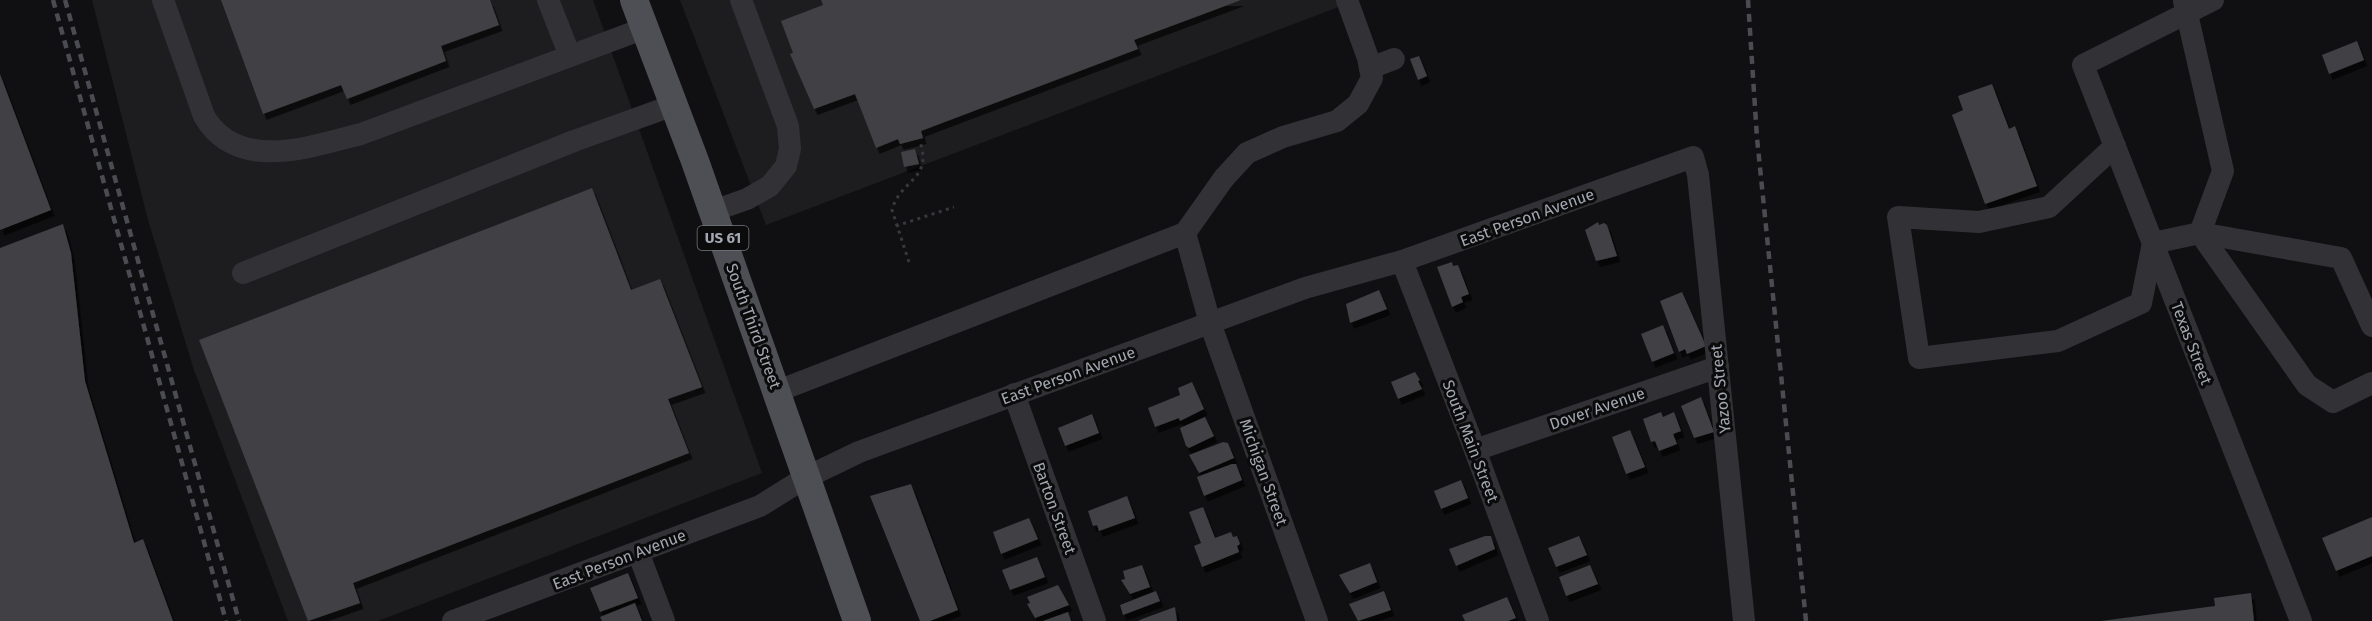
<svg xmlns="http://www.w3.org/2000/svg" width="2372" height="621" font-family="'Fira Sans',sans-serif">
<defs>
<filter id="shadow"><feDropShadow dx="3.5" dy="6" stdDeviation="0" flood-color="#0009"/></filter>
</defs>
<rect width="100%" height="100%" fill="#101012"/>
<g fill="#1d1c1e">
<polygon points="92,0 593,0 762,473 378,621 288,621 194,370 148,220"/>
<polygon points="680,0 1357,0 766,225"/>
</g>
<g fill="#3f4044" filter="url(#shadow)">
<polygon points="221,0 490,0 499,25 441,46 446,61 347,99 341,85 263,114"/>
<polygon points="821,0 1241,0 1134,40 1138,49 921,131 923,138 900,144 898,139 876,148 855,94 814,109 790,54 793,53 781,21 823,5"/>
<polygon points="2357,41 2364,60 2329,74 2322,55"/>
<polygon points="1419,56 1427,76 1418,80 1410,59"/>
<polygon points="0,74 51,210 0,230"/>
<polygon points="1992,84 2009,129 2015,126 2037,186 1985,204 1952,115 1963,110 1958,96"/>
<polygon points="915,149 919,164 904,167 901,152"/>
<polygon points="592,188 631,290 660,279 702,387 668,399 689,453 353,583 360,603 308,621 199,340"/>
<polygon points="1598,222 1599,225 1604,223 1607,225 1617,256 1596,261 1585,230"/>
<polygon points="63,224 71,253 85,381 134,543 143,539 173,621 0,621 0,248"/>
<polygon points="1452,262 1453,266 1458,265 1469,294 1461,297 1463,302 1452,307 1437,267"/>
<polygon points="1379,290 1387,309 1350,323 1346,304"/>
<polygon points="1682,292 1706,346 1687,354 1685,349 1679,352 1660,301"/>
<polygon points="1663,325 1674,353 1652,362 1641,334"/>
<polygon points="1415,372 1420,380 1418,381 1422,389 1398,399 1391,382"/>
<polygon points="1192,382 1204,409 1180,421 1179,418 1155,427 1148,408 1180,395 1178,388"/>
<polygon points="1701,397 1714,432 1694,438 1681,406"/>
<polygon points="1661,412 1663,417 1674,412 1681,431 1673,434 1677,444 1659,451 1655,441 1651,442 1643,419"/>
<polygon points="1092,414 1099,433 1065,446 1058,428"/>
<polygon points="1205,417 1214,436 1189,448 1186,446 1180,428"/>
<polygon points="1630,430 1645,467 1626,474 1612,437"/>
<polygon points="1223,442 1228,443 1234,458 1199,473 1189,455"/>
<polygon points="1232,464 1236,464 1242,480 1204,496 1197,477"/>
<polygon points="1461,480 1468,498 1441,509 1434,491"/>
<polygon points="911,484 958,610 930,621 920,621 870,496"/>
<polygon points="1127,496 1135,518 1099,531 1097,525 1093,526 1088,511"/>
<polygon points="1203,507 1215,538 1231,532 1233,537 1237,536 1240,544 1237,546 1239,552 1202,567 1194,546 1201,543 1189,512"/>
<polygon points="2372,517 2372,556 2336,571 2322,538"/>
<polygon points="1029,518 1038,539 1001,554 993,532"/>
<polygon points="1485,536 1491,536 1495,549 1456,566 1449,549"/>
<polygon points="1579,536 1587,555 1556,567 1548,548"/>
<polygon points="1037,557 1045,577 1010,590 1002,570"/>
<polygon points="1370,563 1377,582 1350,593 1339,575"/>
<polygon points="1142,565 1150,587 1130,594 1121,580 1125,579 1123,571"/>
<polygon points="1590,565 1598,584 1566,596 1559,577"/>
<polygon points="628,573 638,598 600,612 590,588"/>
<polygon points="1058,585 1069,605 1035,618 1027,604 1030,603 1027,597"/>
<polygon points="1156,591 1160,601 1123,615 1120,605"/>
<polygon points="1384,591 1391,610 1358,621 1349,604"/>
<polygon points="2251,593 2254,621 2101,621 2215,606 2214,598"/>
<polygon points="1507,597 1516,618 1508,621 1465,621 1462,615"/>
<polygon points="635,603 642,621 602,621 600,617"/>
<polygon points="1175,607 1177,621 1138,621 1142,619"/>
<polygon points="1068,612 1071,621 1043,621"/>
</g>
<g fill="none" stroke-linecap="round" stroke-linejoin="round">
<g stroke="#38393d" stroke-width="3" stroke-dasharray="3 4.5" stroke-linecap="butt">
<polyline points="896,226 954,207"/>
<path d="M909,262L892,210C900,179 933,180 920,142"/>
</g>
<g stroke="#323236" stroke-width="22">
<path d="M163,0L204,116C237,173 310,147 361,134L645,28"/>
<polyline points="548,0 570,56"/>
<polyline points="2213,0 2083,65 2301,621"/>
<polyline points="2184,1 2223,171 2200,233"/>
<polyline points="1370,68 1394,59"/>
<polyline points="2115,146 2049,207 1979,222 1898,217 1919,358 2058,341 2141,303 2153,243 2200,233 2341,258 2372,326"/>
<polyline points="713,211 747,199 770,186 786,166 790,149 788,126 741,0"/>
<polyline points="1185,233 1224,178 1247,153 1283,137 1337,121 1358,104 1372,78 1368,58 1347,0"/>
<polyline points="2200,233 2307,385 2333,402 2372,383"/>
<polyline points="1402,261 1475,450 1538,621"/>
<polyline points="243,273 574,141 674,105"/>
<polyline points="778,391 1185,233 1210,323 1317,621"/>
<polyline points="1014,394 1095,621"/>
<polyline points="1475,450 1718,367"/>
<polyline points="638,552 664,621"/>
<polyline points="453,621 760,506 805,478 859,452 1305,288 1402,261 1693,157 1698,175 1744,621"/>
</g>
<polyline stroke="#4e4f55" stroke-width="28" points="634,0 695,161 857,621"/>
<g stroke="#4b4c51" stroke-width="4.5" stroke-dasharray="8 6" stroke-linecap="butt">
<polyline points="53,0 226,621"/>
<polyline points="65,0 239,621"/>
<polyline points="1748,0 1757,138 1806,621"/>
</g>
</g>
<g text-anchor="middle" stroke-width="6" stroke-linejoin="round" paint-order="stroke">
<rect fill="#0b0b0c" stroke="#757880" stroke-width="1.5" x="697.5" y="226" width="51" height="24" rx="4.5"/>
<g font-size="15" font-weight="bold" fill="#a3a7b1">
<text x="723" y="243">US 61</text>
</g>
<g font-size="16" fill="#a3a7b1" stroke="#0b0b0c">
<text transform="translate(1527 217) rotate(-20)" y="6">East Person Avenue</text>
<text transform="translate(754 326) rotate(70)" y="6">South Third Street</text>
<text transform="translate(2192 343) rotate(69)" y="6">Texas Street</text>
<text transform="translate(1068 375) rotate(-20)" y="6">East Person Avenue</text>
<text transform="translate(1720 389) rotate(-96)" y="6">Yazoo Street</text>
<text transform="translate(1597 408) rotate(-19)" y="6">Dover Avenue</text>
<text transform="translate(1471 441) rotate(69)" y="6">South Main Street</text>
<text transform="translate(1264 472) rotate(70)" y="6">Michigan Street</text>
<text transform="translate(1055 508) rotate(70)" y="6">Barton Street</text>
<text transform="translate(619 559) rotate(-21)" y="6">East Person Avenue</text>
</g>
</g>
</svg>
